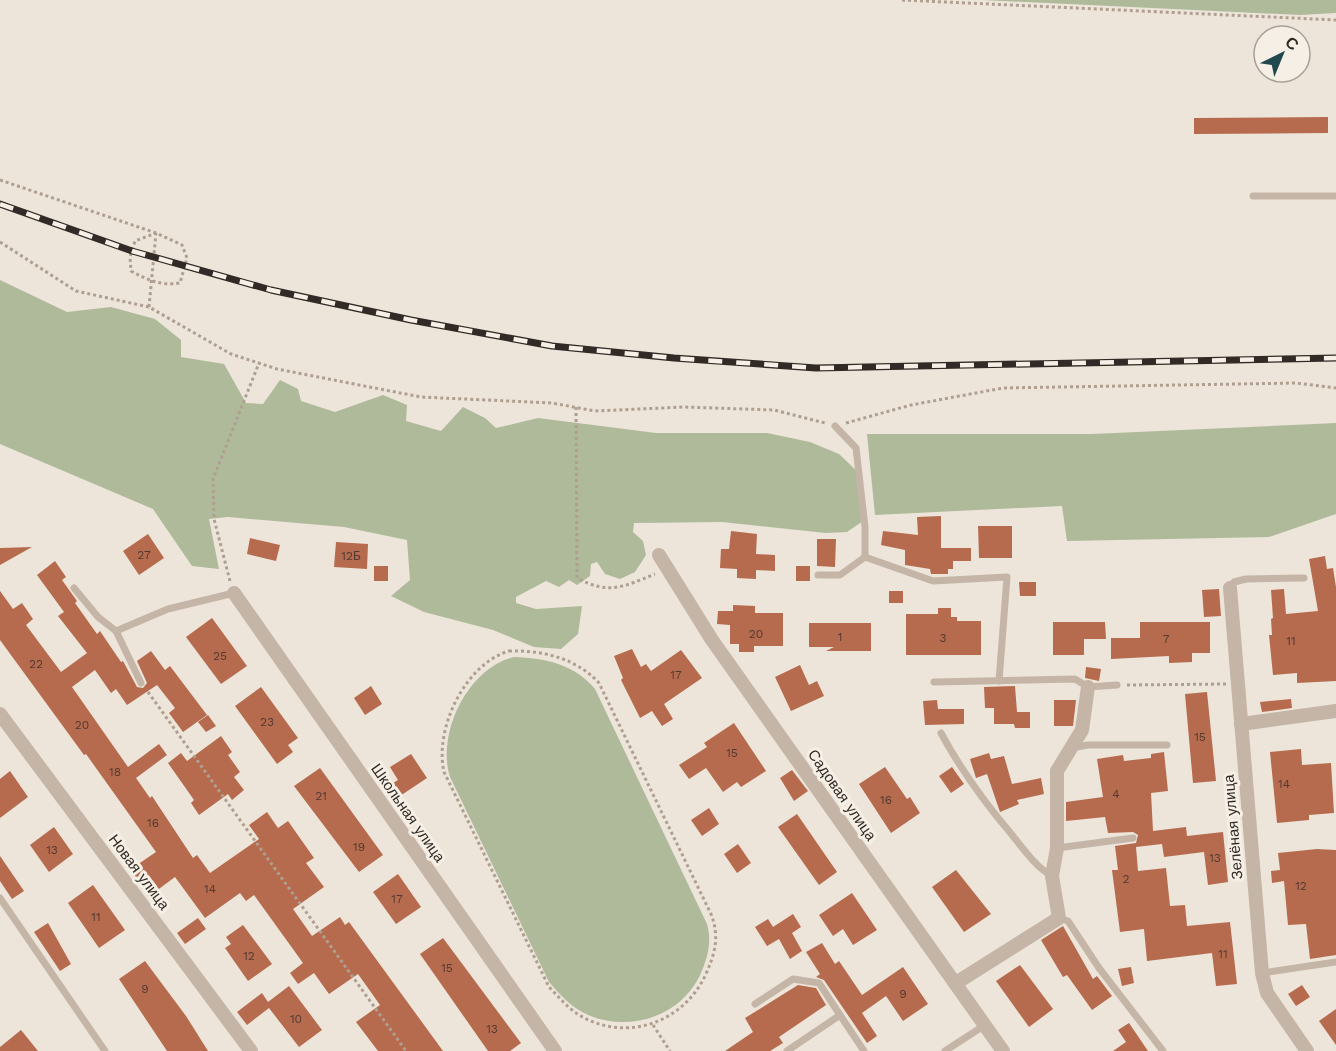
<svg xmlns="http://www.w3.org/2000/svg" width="1336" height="1051" font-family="'Work Sans',sans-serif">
<rect width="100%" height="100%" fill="#ede5d9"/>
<g fill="#afba9b">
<polygon points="983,0 1336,0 1336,13 1300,15"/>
<polygon points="0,280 67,312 111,307 155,319 181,340 181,357 224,364 246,403 263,404 280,380 298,389 301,401 335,412 383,395 407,405 406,421 441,431 463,407 485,418 496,428 538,418 656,433 767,433 810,442 839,454 861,475 863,521 847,532 826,533 722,522 634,523 633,532 643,541 646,555 635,572 620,579 605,574 597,562 591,564 590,576 577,585 569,580 559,587 546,581 516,597 516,603 536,609 582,606 578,634 561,649 534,647 493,630 424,612 391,596 410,580 407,540 344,527 228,517 209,519 219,569 192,566 153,509 0,444"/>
<polygon points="1336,423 1336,514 1269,537 1067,541 1062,506 875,515 867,434 1092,434"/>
<path d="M514,657C545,658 574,664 595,689L707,924C712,942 708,956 701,973C682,1016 630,1033 588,1015C572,1008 560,995 549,982L450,777C436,733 468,668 514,657Z"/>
</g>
<g fill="#b66b4e">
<polygon points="1328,117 1328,133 1194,134 1194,118"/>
<polygon points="941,516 941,548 971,548 971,561 953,561 953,569 948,569 948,574 931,574 930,569 905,565 905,550 881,545 883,531 918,535 917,517"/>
<polygon points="978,526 1012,526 1012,558 979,558"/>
<polygon points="731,531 757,534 756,554 775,555 775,571 756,570 756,579 737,578 737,569 720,568 721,549 729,549"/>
<polygon points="148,534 164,558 139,575 123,551"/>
<polygon points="250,538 280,545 276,561 247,554"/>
<polygon points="817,539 836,539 835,567 817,566"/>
<polygon points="336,542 368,544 367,569 334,567"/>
<polygon points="32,547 0,565 0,548"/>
<polygon points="1325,556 1327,569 1333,568 1336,587 1336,681 1297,683 1297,673 1273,675 1269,635 1272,635 1271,619 1273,618 1271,590 1284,589 1286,614 1318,611 1309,559"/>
<polygon points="55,561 66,577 62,580 77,601 75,603 97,634 100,631 121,662 123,661 137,687 143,688 147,683 137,661 151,651 165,670 170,666 207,715 183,732 169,713 175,708 157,685 127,705 116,689 111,693 95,670 72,687 128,767 159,744 167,755 136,778 150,798 152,796 193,858 197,855 210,873 259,839 249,825 267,812 278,828 288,821 314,858 306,863 324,887 293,909 312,936 340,917 345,925 349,922 443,1051 378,1051 356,1022 380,1005 358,974 329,994 314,973 298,984 290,973 303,963 254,895 246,901 240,893 205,918 175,877 148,897 131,869 156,852 86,754 84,755 0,640 0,591 13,609 22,603 33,619 26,625 61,672 87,653 58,616 64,612 37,575"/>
<rect x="374" y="566" width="14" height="15"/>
<rect x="796" y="566" width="14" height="15"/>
<polygon points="1019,582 1036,582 1036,596 1020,596"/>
<polygon points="1219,589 1221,616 1204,617 1202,590"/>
<rect x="889" y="591" width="14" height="12"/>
<polygon points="733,605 755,606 755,613 783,613 783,646 754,646 754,652 739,652 739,644 730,644 730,625 717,624 718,611 733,611"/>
<polygon points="938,608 951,608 951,617 957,617 957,621 981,621 981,655 906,655 906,614 938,614"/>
<polygon points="212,618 247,666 221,684 186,637"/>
<polygon points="1053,622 1105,622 1106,639 1084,639 1084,655 1053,655"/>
<polygon points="1140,622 1210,622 1210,653 1192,653 1192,662 1169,663 1169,656 1111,659 1111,638 1140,638"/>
<polygon points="809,623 871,623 871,651 826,651 834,647 809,647"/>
<polygon points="632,649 641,667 646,664 651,671 681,650 702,678 664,704 673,719 662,726 652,711 640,718 621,680 623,678 614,656"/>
<polygon points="800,665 809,685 817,681 824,696 791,711 775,677"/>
<polygon points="1086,667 1101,669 1099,681 1085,678"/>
<polygon points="371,686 382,704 365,715 354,698"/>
<polygon points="1015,686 1017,712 1030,712 1030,728 1015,728 1014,724 994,724 994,708 985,708 984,687"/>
<polygon points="261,687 298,738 288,745 293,752 277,764 235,706"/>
<polygon points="1207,692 1216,781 1193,783 1185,694"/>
<polygon points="1291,699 1292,708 1262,712 1260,702"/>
<polygon points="937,700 938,709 964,709 964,724 925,725 923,701"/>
<polygon points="1054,700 1076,700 1073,726 1054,726"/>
<polygon points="208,715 216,726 206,732 198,722"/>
<polygon points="734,723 766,771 741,787 737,782 723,792 706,768 689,779 679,765 707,747 704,743"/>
<polygon points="221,736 232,752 228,755 240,772 234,777 244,790 232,800 228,794 199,815 191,803 194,800 168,763 181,753 187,761"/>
<polygon points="1301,749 1302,765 1331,763 1334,813 1309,815 1309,820 1277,823 1270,752"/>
<polygon points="1164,752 1168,791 1151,793 1153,831 1186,827 1187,836 1223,832 1228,882 1208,885 1204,852 1164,857 1162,844 1136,847 1138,871 1166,868 1170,906 1185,905 1187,926 1230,922 1237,984 1216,986 1212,953 1147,961 1144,929 1120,932 1112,870 1118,870 1115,846 1136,843 1138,835 1133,832 1108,833 1105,817 1066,821 1066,802 1103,797 1097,759 1123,755 1124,761 1151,758 1151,754"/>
<polygon points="989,753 991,759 1004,756 1012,784 1041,778 1044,794 1017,800 1019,804 1000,812 987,774 976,778 970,759"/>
<polygon points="411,754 427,778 391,802 383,789 398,780 390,767"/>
<polygon points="885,767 907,799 910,797 920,813 891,833 859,784"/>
<polygon points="952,767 964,784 951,793 939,776"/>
<polygon points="320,768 383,855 359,872 294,786"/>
<polygon points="792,770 808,791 794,801 780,778"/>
<polygon points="10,771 28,797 0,818 0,779"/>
<polygon points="709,808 719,824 702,836 691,820"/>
<polygon points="797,814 837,872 819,885 778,827"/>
<polygon points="54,827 73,854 49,872 30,845"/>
<polygon points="738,844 751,863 737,873 724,854"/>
<polygon points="1317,849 1336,850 1336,955 1310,959 1306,924 1288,925 1284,881 1272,883 1271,871 1280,870 1278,853"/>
<polygon points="0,856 24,891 12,899 0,881"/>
<polygon points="956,870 991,914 964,932 932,887"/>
<polygon points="398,874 421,907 396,924 373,892"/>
<polygon points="93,885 125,930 99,948 68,903"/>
<polygon points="852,893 877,930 853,945 843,929 833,936 819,915"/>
<polygon points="793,914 801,927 792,933 802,951 790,959 779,939 767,946 755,927 768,919 773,927"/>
<polygon points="198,918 206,929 185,944 177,933"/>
<polygon points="48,923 71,964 60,971 34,932"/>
<polygon points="243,925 272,964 248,981 225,948 231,944 226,937"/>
<polygon points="1063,926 1093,979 1097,976 1112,996 1092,1010 1067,975 1063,977 1041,940"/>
<polygon points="443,938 521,1043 510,1051 488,1051 420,954"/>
<polygon points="822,943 835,964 839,961 862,995 903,967 928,1004 903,1021 886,996 862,1013 877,1036 867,1043 824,980 816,977 820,974 806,952"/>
<polygon points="145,961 186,1016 208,1051 167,1051 119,979"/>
<polygon points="1020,965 1053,1009 1029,1027 996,981"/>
<polygon points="1131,967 1134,983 1122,986 1118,969"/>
<polygon points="798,985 816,988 826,1005 779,1037 783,1043 770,1051 725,1051 753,1032 745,1018"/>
<polygon points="1302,985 1310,997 1296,1006 1288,994"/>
<polygon points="289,986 322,1030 299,1047 269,1008 247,1025 237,1012 262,993 268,1002"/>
<polygon points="1336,1009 1336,1045 1319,1021"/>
<polygon points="1129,1023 1148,1051 1113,1051 1126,1042 1118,1030"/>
<polygon points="21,1030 38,1051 0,1051 0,1047"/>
</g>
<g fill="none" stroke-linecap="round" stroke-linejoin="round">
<g stroke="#af9f91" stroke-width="3" stroke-dasharray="3 3" stroke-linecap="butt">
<polyline points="902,0 1336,20"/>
<path d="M0,180L156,233L182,245L187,258L180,283C160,286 148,280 131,271L130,257L135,241L156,233"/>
<polyline points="0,242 76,291 149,307 231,354 277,369 421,397 552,403 595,411 684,407 774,410 825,423"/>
<polyline points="149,307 156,233"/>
<path d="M576,407L577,578C609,595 623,587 655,574"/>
<polyline points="846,423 911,405 1003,388 1296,383 1336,388"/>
<polyline points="230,581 214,519 213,479 259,363"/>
<path d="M509,651C542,650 576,658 599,683L711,914C720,937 715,954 705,976C682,1024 623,1044 576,1013C566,1006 558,996 549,987L444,772C434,729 465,664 509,651Z"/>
<polyline points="1127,685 1226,684"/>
<polyline points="148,692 406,1051"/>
<polyline points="653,1025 670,1051"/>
</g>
<g stroke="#c4b5a7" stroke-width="7">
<polyline points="1253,196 1336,196"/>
<polyline points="835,426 856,448 865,527 865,557 933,581 1007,577 999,681"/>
<polyline points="818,575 840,575 865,557"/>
<polyline points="74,588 98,617 116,631 141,683"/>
<polyline points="1230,588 1234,582 1246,579 1304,578"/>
<polyline points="116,631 168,609 234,593"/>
<polyline points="934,682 1075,679 1088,687 1117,685"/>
<path d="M941,733C962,772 984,802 1013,836C1024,850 1036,867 1052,876"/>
<polyline points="1071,748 1088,745 1167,745"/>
<polyline points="1057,848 1133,838"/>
<polyline points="0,898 105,1051"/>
<polyline points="1059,918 1068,921 1099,968 1163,1051"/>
<polyline points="1262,973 1336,962"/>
<polyline points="755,1004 793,979 819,983 840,1015"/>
<polyline points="787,1051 840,1015 864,1051"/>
<polyline points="945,1051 985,1025"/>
</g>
<g stroke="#c4b5a7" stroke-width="14">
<polyline points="659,555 712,640 1003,1051"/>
<polyline points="1230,588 1262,973 1267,993 1307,1051"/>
<polyline points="234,593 555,1051"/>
<polyline points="0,714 251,1051"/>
<polyline points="1241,724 1336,711"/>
<polyline points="956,983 1059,918 1052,876 1057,848 1057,771 1082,730 1088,687"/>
</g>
<g stroke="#312a26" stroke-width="7">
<polyline id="rail" points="0,204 132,251 271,290 411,320 552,346 674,358 816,368 1336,358"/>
</g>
<use href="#rail" stroke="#f6efe5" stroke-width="4.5" stroke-dasharray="14" stroke-linecap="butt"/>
</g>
<g text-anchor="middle" stroke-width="6" stroke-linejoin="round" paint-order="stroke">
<g font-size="12" fill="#523a30">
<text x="144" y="559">27</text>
<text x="351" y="560">12Б</text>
<text x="756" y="638">20</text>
<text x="840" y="641">1</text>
<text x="943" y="642">3</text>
<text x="1166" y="643">7</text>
<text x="1291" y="645">11</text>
<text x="220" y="660">25</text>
<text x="36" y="668">22</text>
<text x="676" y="679">17</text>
<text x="267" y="726">23</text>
<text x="82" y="729">20</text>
<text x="1200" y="741">15</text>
<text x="732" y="757">15</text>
<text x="115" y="776">18</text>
<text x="1284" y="788">14</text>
<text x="1116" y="798">4</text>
<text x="321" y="800">21</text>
<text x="886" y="804">16</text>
<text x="153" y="827">16</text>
<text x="359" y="851">19</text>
<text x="52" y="854">13</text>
<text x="1215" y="862">13</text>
<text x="1126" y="883">2</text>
<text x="1301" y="890">12</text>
<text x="210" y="893">14</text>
<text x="397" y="903">17</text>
<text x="96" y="921">11</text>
<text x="1223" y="958">11</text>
<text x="249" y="960">12</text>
<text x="447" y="972">15</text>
<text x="145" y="993">9</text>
<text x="903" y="998">9</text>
<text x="296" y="1023">10</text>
<text x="492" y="1033">13</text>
</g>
<g font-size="15" fill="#312a26" stroke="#f6efe5">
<text transform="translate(842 795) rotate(55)" y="5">Садовая улица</text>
<text transform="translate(408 813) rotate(55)" y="5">Школьная улица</text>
<text transform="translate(1233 827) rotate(-95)" y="5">Зелёная улица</text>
<text transform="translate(139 872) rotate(53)" y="5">Новая улица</text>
</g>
</g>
<g transform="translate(1282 54) rotate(43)"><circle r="28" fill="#f6efe5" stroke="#a7a099" stroke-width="1.5"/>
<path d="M0-4.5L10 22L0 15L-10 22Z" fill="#21484d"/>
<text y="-9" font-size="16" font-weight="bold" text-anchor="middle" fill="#312a26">С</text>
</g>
</svg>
